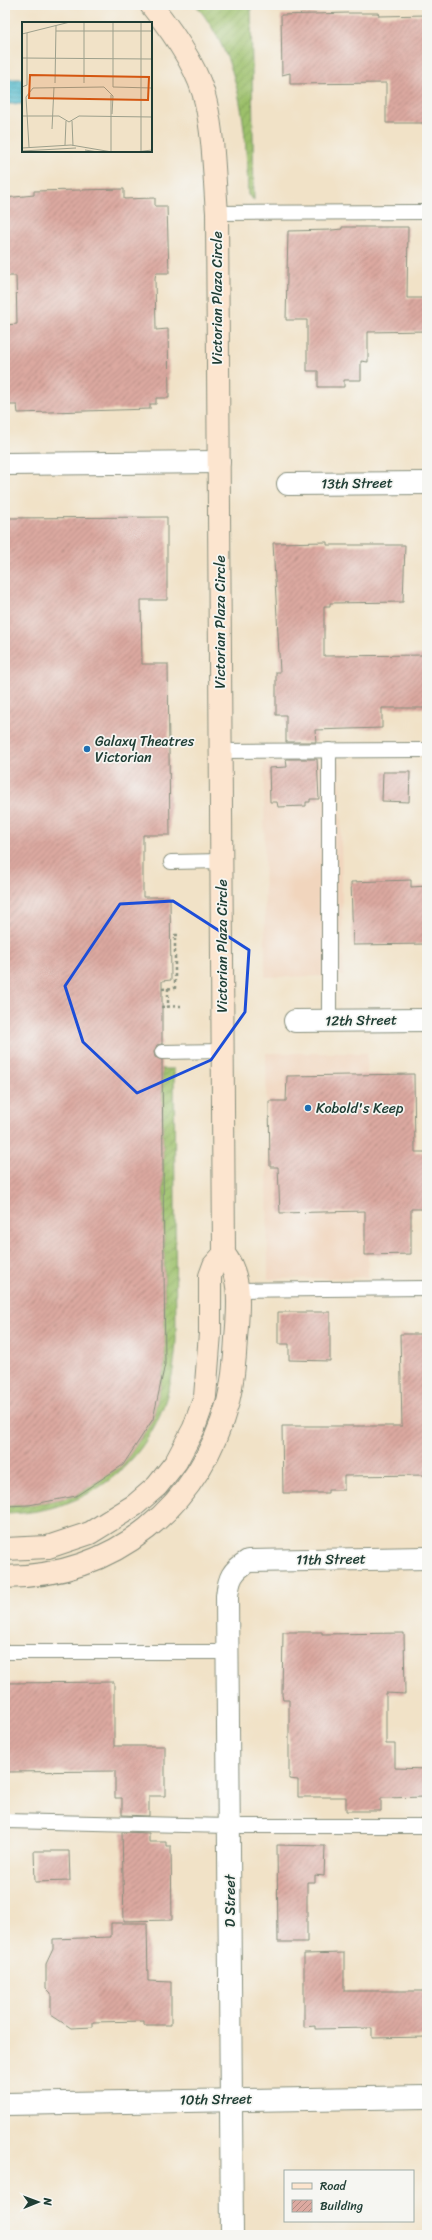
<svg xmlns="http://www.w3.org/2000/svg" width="432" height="2240" font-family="Sriracha,sans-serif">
<defs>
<pattern id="garden-furrows" width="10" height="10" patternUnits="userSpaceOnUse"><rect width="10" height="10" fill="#9cc06b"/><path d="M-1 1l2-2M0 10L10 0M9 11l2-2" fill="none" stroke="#7f9d59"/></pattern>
<pattern id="water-rules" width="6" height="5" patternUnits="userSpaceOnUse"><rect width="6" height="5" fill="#4fb9cc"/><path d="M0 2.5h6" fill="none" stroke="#4198a6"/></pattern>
<pattern id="building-hatch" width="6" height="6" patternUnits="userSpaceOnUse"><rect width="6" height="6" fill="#dca9a0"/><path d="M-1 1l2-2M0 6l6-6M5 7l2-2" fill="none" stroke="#b28b83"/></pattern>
</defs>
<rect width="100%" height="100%" fill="#f6f6f2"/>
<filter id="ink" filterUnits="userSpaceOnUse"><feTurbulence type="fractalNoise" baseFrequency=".025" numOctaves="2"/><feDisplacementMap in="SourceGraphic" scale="8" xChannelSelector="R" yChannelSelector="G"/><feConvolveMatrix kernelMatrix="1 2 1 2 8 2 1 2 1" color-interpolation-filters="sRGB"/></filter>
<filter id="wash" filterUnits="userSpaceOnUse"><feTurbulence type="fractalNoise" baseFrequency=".012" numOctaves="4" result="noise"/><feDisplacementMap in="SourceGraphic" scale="16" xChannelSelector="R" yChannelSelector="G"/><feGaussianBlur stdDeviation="0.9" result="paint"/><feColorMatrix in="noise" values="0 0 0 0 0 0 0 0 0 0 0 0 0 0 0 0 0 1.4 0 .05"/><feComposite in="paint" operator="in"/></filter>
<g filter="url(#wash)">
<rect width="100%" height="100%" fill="#f1e2c7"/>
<g fill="#f1d5bd">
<polygon points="340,763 343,976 265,977 264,764"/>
<polygon points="266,1053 367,1053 368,1277 268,1279"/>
</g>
<g fill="url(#garden-furrows)" stroke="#5e7e50">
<path d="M196,5H251L254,200L248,195C246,126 242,61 196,5Z"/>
<path d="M162,1069H174L176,1339C173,1439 108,1512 5,1514V1506L29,1505L76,1496L123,1465L153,1419L165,1364Z"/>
</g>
<rect fill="url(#water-rules)" stroke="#377b80" x="5" y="79" width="18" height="25"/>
<g id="blocks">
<g fill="url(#building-hatch)">
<polygon points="347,13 378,13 379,16 427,15 427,123 386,123 386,83 290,84 290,73 282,75 281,15"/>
<polygon points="124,189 124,199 155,198 155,206 167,206 169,273 156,273 155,278 156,330 168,329 169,398 156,398 156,404 150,404 150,409 18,413 17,405 5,405 5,325 17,324 16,276 5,276 5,198 34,195 34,191"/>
<polygon points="342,227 408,227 407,298 427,298 427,331 368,332 368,362 361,361 361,380 344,380 344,387 318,387 318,371 307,371 307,320 286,320 288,231 332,230 342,229"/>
<polygon points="167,517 167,600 141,600 142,664 168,664 170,835 143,835 143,897 170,897 171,980 162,981 162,1044 157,1045 154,1052 155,1057 162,1060 165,1364 153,1419 123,1465 76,1496 29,1505 5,1506 5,518"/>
<polygon points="327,542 327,545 405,545 403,602 330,603 330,606 324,606 324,656 427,655 427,708 382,708 382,728 315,730 316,742 286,742 286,715 276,715 276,672 280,672 273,543"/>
<polygon points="286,759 317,759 319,799 310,799 310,802 306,802 306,806 278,807 277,802 270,802 269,768 287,767"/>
<polygon points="383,772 410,772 409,802 382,801"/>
<polygon points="411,880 411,887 427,886 427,944 353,945 351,882"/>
<polygon points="414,1074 415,1152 427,1152 427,1209 411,1209 411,1254 365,1255 365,1211 280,1213 278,1167 270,1167 269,1101 286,1101 287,1076"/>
<polygon points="278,1312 330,1312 330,1361 289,1360 289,1344 278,1344"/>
<polygon points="400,1334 427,1334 427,1475 344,1476 344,1490 328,1490 328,1493 283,1493 282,1426 402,1426"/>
<polygon points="283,1632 322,1632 322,1634 404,1633 405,1694 386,1693 386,1744 395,1744 395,1768 427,1769 427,1797 381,1798 381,1811 346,1811 346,1797 298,1797 298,1780 289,1779 289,1700 283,1700 282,1695"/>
<polygon points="114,1682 114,1746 165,1746 165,1796 149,1796 149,1816 122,1815 122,1798 115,1798 115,1771 5,1772 5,1683"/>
<polygon points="122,1832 149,1833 149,1842 166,1842 166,1846 171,1846 172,1920 124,1921"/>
<polygon points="277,1845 325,1846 324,1876 315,1875 315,1882 307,1882 307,1942 278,1942"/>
<polygon points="34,1851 69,1851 70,1881 35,1882"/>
<polygon points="111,1923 147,1923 148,1981 171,1982 171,2025 144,2025 144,2021 93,2022 93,2027 71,2028 51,2015 51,1993 46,1988 46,1964 53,1949 53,1939 111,1937"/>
<polygon points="344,1953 344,1991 427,1991 427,2037 372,2038 372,2028 315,2029 315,2026 304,2027 304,1954"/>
</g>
</g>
</g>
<g filter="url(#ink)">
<use href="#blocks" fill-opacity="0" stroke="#88907e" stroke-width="1"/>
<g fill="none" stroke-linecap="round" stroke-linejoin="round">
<g stroke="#88907e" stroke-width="16">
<g id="lane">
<polyline points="217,213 427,212"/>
<polyline points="221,751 427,750"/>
<polyline points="171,862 222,861"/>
<polyline points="329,1021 329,750"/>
<polyline points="162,1052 223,1051"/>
<polyline points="237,1290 427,1288"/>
<polyline points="5,1652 228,1652"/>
<polyline points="5,1821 229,1826 427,1826"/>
</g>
</g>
<g stroke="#88907e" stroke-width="24">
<g id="street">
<polyline points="5,464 219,462"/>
<polyline points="288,484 427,483"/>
<polyline points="295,1021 427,1020"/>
<polyline points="5,2104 427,2097"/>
<path d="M232,2235L227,1596C229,1578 232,1571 248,1561L427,1558"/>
</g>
</g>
<g stroke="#88907e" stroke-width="24">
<g id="secondary">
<polyline points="5,1549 48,1547 90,1533 135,1505 157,1486 176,1462 194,1428 205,1397 210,1333 210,1276 214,1265 224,1254"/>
<path d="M5,1577C115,1576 199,1507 228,1402C233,1381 235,1360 236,1339C238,1311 243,1277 224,1254L217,213C214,176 214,139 206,103C199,69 172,31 151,5"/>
</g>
</g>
<g stroke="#88907e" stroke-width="2.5" stroke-dasharray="3 3" stroke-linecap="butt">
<polyline points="168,988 168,1007"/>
<polyline points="162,989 175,988 175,935 181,935"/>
<polyline points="161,1007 181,1006"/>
</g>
<use href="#lane" stroke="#fff" stroke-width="14"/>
<use href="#street" stroke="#fff" stroke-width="22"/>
<use href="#secondary" stroke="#fce5cf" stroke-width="22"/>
</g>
</g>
<path fill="none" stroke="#1d4ed8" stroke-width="3" stroke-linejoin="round" d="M173,901L249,950L245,1012L211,1060L137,1093L83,1042L65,986L120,904Z"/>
<g fill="#1f6fb2" stroke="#f6f6f2" stroke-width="1.5">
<circle cx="87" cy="749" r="4"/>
<circle cx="308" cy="1108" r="4"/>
</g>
<g text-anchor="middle" stroke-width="3.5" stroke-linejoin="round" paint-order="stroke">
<g font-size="14" fill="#1f3d34" stroke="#f6f6f2">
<text transform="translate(217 298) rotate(-90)" y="5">Victorian Plaza Circle</text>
<text transform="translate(357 483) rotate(-1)" y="5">13th Street</text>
<text transform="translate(220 622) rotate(-90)" y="5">Victorian Plaza Circle</text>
<text transform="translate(222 946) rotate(-90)" y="5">Victorian Plaza Circle</text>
<text transform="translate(361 1020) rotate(-1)" y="5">12th Street</text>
<text transform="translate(331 1559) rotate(-1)" y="5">11th Street</text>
<text transform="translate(230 1901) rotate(-90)" y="5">D Street</text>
<text transform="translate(216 2099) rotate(-1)" y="5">10th Street</text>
</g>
<g font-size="14" fill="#1f3d34" stroke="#f6f6f2" text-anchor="start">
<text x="95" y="746">Galaxy Theatres<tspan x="95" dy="16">Victorian</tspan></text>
<text x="316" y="1113">Kobold's Keep</text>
</g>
</g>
<g transform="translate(22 22)">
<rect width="130" height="130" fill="#f1e2c7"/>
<path fill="none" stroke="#9da08c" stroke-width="1" d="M91,0V65L130,66M34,9H130M0,12L48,0M0,36L130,37M33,61L34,4M62,61V0M0,65L5,63V11M0,94H37L47,100L57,94L130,95M50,99L51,124M30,107L32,65M43,123L44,99M7,125L4,75L11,66L82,65L91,74L90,92M0,126L49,123L90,130M63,128L76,130M0,129L54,126M119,129V0M89,130V73M113,130L130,128"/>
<path fill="#d45610" fill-opacity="0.15" stroke="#d45610" stroke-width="2" d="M8,53L127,55L126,78L7,76Z"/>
<rect width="130" height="130" fill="none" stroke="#1f3d34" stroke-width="2"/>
</g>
<rect width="432" height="2240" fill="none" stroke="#f6f6f2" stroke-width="20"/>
<rect x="284" y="2170" width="130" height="52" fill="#f6f6f2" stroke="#a0aca6"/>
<rect x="292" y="2183" width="20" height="6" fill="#fce5cf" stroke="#a0aca6"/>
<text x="320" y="2190" font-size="12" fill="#1f3d34">Road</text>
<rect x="292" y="2200" width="20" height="12" fill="url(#building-hatch)" stroke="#a0aca6"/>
<text x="320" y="2210" font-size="12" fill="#1f3d34">Building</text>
<g transform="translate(38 2202) rotate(89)" stroke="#f6f6f2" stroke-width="3" paint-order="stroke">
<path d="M0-3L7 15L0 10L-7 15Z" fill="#1f3d34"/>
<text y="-6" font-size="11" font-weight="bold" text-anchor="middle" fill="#1f3d34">N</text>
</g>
</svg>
